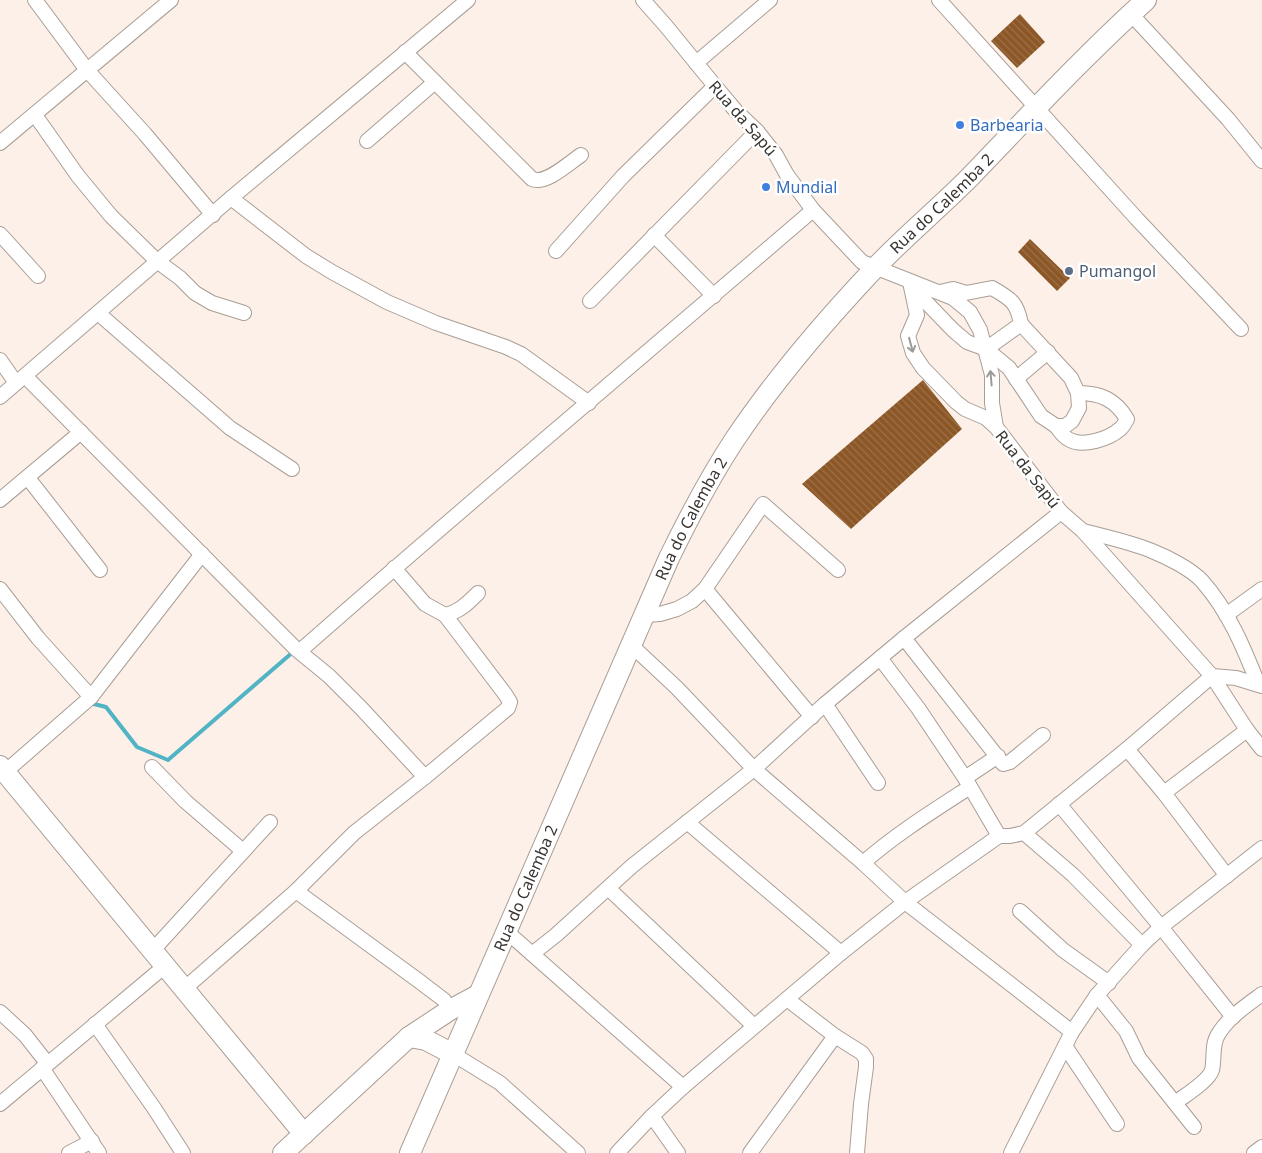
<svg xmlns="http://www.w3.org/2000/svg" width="1262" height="1153" font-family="'Noto Sans',sans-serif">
<defs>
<pattern id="building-back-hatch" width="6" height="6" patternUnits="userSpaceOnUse" patternTransform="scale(1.25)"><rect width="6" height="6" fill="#8c5625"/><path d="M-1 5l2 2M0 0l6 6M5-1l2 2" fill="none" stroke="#9a714c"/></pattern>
</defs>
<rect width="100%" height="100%" fill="#fcf0e8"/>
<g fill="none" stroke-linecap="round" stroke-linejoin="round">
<polyline stroke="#50b4c4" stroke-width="4" points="90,703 106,707 137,747 168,760 293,652"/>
</g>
<g fill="url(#building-back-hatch)">
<polygon points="1020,14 1045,42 1017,68 991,41"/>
<polygon points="1030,239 1070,278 1057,291 1018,252"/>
<polygon points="923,380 962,429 851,529 802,484"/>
</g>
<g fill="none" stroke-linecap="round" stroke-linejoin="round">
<g stroke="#a99e96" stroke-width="16">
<g id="street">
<polyline points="35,0 87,70 145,134 213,215"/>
<polyline points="643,0 666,26 715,86 736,111 757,131 776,155 787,175 813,210 862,262 953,298 970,312 980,330 992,375 992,403 996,427"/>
<polyline points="939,0 1137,219 1241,329"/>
<polyline points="1131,14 1228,119 1262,161"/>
<path d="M405,52L532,179C546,185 569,163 581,155"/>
<polyline points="696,63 770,0"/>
<polyline points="35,115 78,176 111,216 157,261 180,278 195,293 212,303 244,313"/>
<polyline points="367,141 435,82"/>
<polyline points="0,143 171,0"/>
<polyline points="231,198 306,256 332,272 387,302 436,323 506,347 521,354 589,403"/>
<polyline points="0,234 38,276"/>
<polyline points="654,235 714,296"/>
<polyline points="556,251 623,176 715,86"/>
<polyline points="910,282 917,315 908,336 913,353 923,368 956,402 965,409 986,418 996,427 1061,512 1083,531 1212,676 1247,730 1262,749"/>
<polyline points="914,286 927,303 953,330 967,342 986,349 1009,368 1041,416 1056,426 1065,426 1072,421 1079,408 1078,393 1071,378 1021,324 986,349"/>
<path d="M940,292L953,289L966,293L992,288C1011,299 1017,302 1021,324"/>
<polyline points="590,301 757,131"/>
<polyline points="98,313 230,428 292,469"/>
<polyline points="0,360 16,383"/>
<polyline points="25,376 259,612 296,649 329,676 361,708 425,777"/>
<polyline points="1016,379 1048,352"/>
<polyline points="0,397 231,198 468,0"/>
<path d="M1056,426C1060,431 1063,437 1070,440C1083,447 1109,439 1120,429C1123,427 1125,423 1127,419C1115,399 1100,393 1078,393"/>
<polyline points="28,478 100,570"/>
<polyline points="0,500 81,432"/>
<path d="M1083,531C1106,537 1130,542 1152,551C1167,557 1191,569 1202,581C1228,610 1244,648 1258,684"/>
<path d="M394,568L425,604L445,615C459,612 468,603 478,593"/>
<polyline points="0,589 38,638 91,697"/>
<polyline points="705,589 812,717"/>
<polyline points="644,615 660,614 677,609 692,601 705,589 763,504 838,570"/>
<polyline points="1226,615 1262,589"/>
<polyline points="904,638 1003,764 1010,762 1043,735"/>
<polyline points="631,645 677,688 754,769 863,863 905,902 1072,1032"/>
<path d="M300,651C469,502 642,357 813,210"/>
<polyline points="880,658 918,708 965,778 999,836"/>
<polyline points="825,704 878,783"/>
<polyline points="1127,749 1164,793 1227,876"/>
<polyline points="152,767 185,801 243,851"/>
<polyline points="5,772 91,697 202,554"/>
<polyline points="965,778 998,756"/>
<polyline points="1164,793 1247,730"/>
<polyline points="1059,804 1161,927 1233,1017"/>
<polyline points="687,822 841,953"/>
<polyline points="1024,833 1073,875 1142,945"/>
<path d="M863,863C896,834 933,811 970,787"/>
<polyline points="608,888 754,1026"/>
<polyline points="296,891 419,981 444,1000 450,1010"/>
<polyline points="1020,911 1063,950 1109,983"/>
<polyline points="506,931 683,1087"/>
<polyline points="152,951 270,822"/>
<polyline points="532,954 556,935 632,866 754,769 825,704 904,638 1061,512"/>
<polyline points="184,989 296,891 354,833 425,777 508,708 510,702 505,694 445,615"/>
<polyline points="1097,995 1126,1031 1139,1058 1194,1127"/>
<polyline points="787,999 835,1036 862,1053 866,1059 866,1067 861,1104 857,1153"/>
<polyline points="0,1012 25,1035 47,1063"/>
<polyline points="95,1024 154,1108 183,1153"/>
<polyline points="1065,1046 1117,1124"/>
<polyline points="453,1054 500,1083 578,1153"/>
<polyline points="42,1068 99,1153"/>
<path d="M1175,1103C1184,1096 1209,1081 1212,1070C1215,1058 1211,1044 1219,1033C1229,1017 1247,1005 1262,994"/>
<polyline points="0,1104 165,966"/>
<polyline points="652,1116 678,1153"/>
<polyline points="69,1153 92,1141"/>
<polyline points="617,1153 652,1116 683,1087 841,953 905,902 999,836 1010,836 1024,833 1127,749 1212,676 1236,678 1262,686"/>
<polyline points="750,1153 835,1036"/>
<polyline points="1011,1153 1072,1032 1097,995 1142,945 1161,927 1262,848"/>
<polyline points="1254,1153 1262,1147"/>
</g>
</g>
<g stroke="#a99e96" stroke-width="22">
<g id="secondary">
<polyline points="0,766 304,1134"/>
<polyline points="409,1037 426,1040 453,1054"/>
<polyline points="283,1153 409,1037 450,1010 478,995"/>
<path id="s1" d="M410,1153L669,558C689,517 710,477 735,439C776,378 824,322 874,269C903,238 937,210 967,180C1026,119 1083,57 1146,0"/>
</g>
</g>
<use href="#street" stroke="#fff" stroke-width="14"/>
<use href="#secondary" stroke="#fff" stroke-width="20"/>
</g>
<defs><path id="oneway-shaft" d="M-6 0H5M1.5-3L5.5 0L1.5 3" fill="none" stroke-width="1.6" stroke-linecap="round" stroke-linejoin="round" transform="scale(1.25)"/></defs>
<g stroke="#9c9a98">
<use href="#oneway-shaft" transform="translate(911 345) rotate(75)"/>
<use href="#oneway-shaft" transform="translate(991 378) rotate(-95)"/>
</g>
<g fill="#3f7fe0" stroke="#fff" stroke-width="2">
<circle cx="960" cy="125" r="5"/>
<circle cx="766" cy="187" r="5"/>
</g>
<circle fill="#5c6f8a" stroke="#fff" stroke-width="2" cx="1069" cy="271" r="5"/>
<g text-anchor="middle" stroke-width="5" stroke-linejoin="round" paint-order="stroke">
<g font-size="16" fill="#383431" stroke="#fff">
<text transform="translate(743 118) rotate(49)" y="6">Rua da Sapú</text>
<text dy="6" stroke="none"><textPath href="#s1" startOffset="1099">Rua do Calemba 2</textPath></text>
<text transform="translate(1028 469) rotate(52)" y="6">Rua da Sapú</text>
<text dy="6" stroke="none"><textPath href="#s1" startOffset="694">Rua do Calemba 2</textPath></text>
<text dy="6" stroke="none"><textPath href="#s1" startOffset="289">Rua do Calemba 2</textPath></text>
</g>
<g font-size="16" fill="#366cbe" stroke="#fff" text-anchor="start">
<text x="970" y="131">Barbearia</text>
<text x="776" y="193">Mundial</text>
</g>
<g font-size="16" fill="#4e5e75" stroke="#fff" text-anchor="start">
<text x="1079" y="277">Pumangol</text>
</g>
</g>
</svg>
